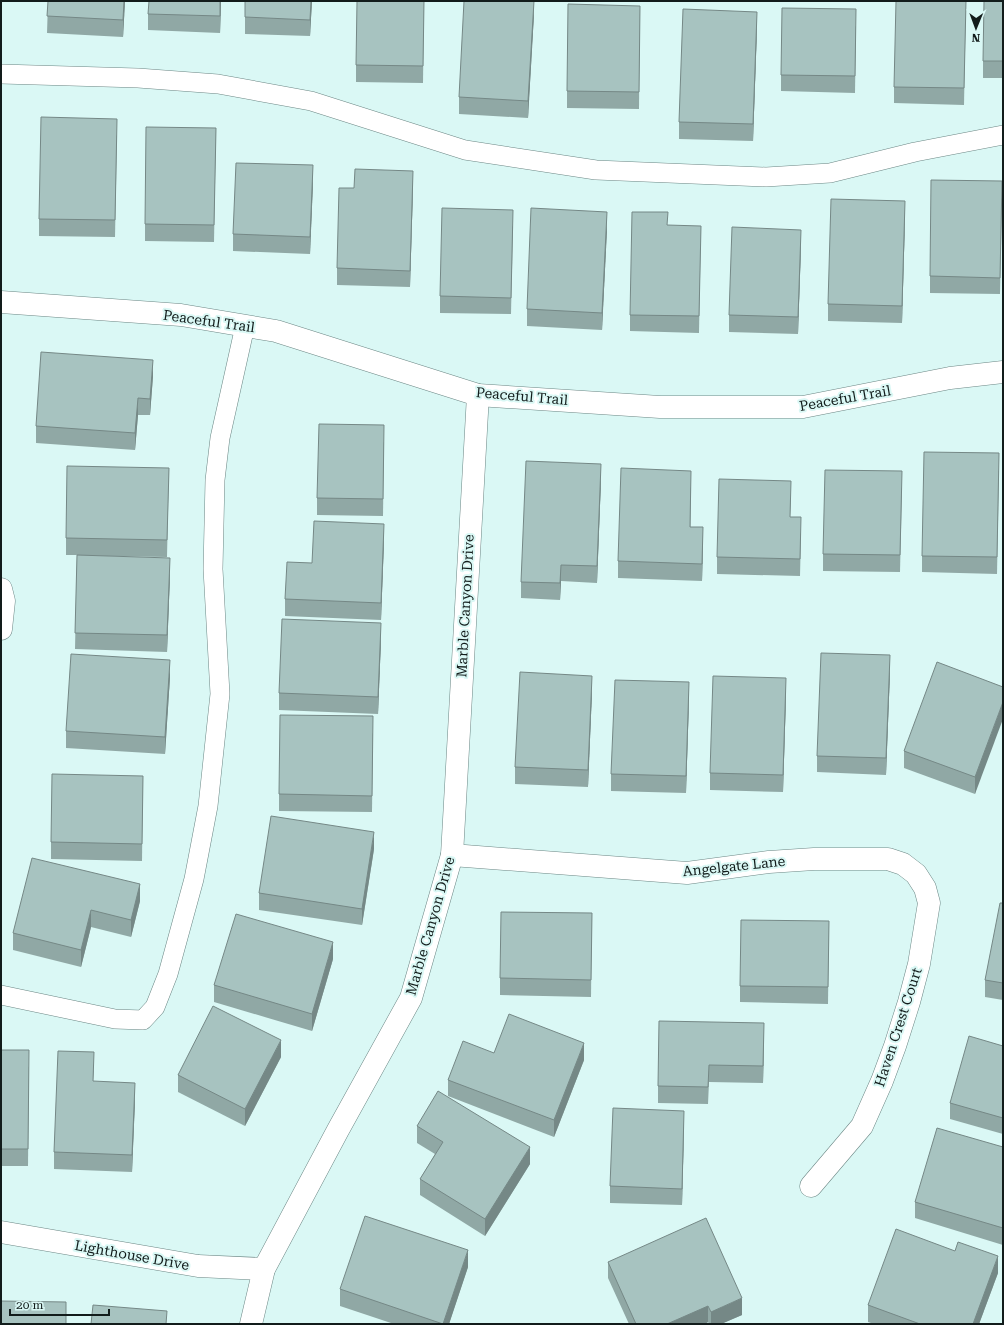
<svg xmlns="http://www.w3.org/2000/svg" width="1004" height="1325" font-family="'Roboto Serif',serif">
<rect width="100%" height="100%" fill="#daf8f5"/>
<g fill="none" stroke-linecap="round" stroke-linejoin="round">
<g stroke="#6c8785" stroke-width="20">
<g id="service">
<polyline points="1,74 138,78 218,84 311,101 465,150 596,170 766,177 830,173 915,152 1003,135"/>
<polyline points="1,995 115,1019 143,1020 155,1007 168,974 194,879 208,806 220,694 213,569 215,480 220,438 245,326"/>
</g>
</g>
<g stroke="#6c8785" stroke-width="23">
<g id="minor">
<polyline points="1,302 181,315 276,331 478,395 660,407 803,407 950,378 1003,372"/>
<polyline points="1,589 4,601 1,629"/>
<polyline points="452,855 687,873 769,862 814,859 888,859 903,864 916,874 925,888 929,903 919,964 909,1002 895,1046 882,1081 862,1126 811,1186"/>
<polyline points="1,1232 198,1266 264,1269"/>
<polyline points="251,1324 264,1269 338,1130 411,998 452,855 478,395"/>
</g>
</g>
<use href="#service" stroke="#fff" stroke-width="19"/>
<use href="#minor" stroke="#fff" stroke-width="22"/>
</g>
<g fill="#90a8a5">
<polygon points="48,1 125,1 123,37 47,33"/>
<polygon points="221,1 220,33 148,30 148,14"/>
<polygon points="245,1 312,1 310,36 245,34"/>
<polygon points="424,1 423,83 356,82 356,65"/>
<polygon points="966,1 964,105 894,103 894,87"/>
<polygon points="1003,1 1003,78 983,78 983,61"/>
<polygon points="640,6 639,109 567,108 567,91"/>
<polygon points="534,14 528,118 459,114 459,97"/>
<polygon points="856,26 855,93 781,91 781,75"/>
<polygon points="757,28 753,141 679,139 679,122"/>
<polygon points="216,128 214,242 145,241 145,224"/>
<polygon points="117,135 115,237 39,236 39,219"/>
<polygon points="313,182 310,254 233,251 233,234"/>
<polygon points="413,187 410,287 337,285 337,268 354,188"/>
<polygon points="1002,198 1000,294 930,293 930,276"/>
<polygon points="905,218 902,323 828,321 828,304"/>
<polygon points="513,226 511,314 440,313 440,296"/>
<polygon points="701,226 699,333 630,331 630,315"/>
<polygon points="607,229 602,330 527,326 527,309"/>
<polygon points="801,246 798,334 729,332 729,315"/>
<polygon points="153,376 150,415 138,415 135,450 36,443 36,426"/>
<polygon points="384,442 383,516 317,515 317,498"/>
<polygon points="169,468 167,557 102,556 170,575 167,652 75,649 77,555 66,555 66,538"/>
<polygon points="999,470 997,574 922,572 922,556"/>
<polygon points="601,480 597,583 561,581 560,600 521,598 521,582"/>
<polygon points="691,487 690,527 703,544 702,581 618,578 618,561"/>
<polygon points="902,488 900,572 823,571 823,554"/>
<polygon points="791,498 790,517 801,534 800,576 717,574 717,557"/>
<polygon points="384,541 381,620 285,616 285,599 312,563"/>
<polygon points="381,640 378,714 279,710 279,693"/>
<polygon points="890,672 886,775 817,772 817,756"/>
<polygon points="170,677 165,754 66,748 66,731"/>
<polygon points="1003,687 975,794 904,768 904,751"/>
<polygon points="592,692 588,787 515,784 515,767"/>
<polygon points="786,695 783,792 710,790 710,773"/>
<polygon points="689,699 686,793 611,791 611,774"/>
<polygon points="373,733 372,812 279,811 279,794"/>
<polygon points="143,776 142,861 51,859 51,842"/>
<polygon points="374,849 362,925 259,910 259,893"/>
<polygon points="140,884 140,901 131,937 91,927 81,967 13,950 13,933"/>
<polygon points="1003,903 1003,1000 985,997 985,980"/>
<polygon points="592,913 591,997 500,995 500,978"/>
<polygon points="829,921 828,1004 740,1002 740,986"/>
<polygon points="333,959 312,1031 214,1002 214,985"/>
<polygon points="764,1040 763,1083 709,1082 708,1104 658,1103 658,1086"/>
<polygon points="1003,1046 1003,1134 950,1119 950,1103"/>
<polygon points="1,1050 29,1067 28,1166 1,1166"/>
<polygon points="494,1053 584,1060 554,1137 448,1096 448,1080"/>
<polygon points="281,1057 245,1126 178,1092 178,1075"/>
<polygon points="94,1069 93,1081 135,1100 132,1172 54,1169 54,1152"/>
<polygon points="417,1126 530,1164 485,1236 420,1195 420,1179 435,1154 417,1143"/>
<polygon points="684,1127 682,1205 610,1203 610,1186"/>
<polygon points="1003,1147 1003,1245 915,1218 915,1202"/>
<polygon points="955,1251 998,1273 979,1324 874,1324 868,1322 868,1305"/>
<polygon points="608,1262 742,1315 721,1324 709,1324 708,1322 705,1324 629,1324 608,1278"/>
<polygon points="468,1267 449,1324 394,1324 340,1306 340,1289"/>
</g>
<g fill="#758886">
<polygon points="124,1 125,1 123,37 123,20"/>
<polygon points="220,1 221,1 220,33"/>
<polygon points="311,1 312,1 310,36 310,20"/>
<polygon points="534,1 534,14 528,118 528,101"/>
<polygon points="757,12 757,28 753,141 753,124"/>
<polygon points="313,165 313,182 310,254 310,237"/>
<polygon points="413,171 413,187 410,287 410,271"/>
<polygon points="905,201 905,218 902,323 902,306"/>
<polygon points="607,212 607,229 602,330 602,313"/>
<polygon points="801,230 801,246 798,334 798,317"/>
<polygon points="153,360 153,376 150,415 150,399"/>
<polygon points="138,398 138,415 135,450 135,433"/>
<polygon points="601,464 601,480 597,583 597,566"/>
<polygon points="691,471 691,487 690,544 690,527"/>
<polygon points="384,524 384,541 381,620 381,603"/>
<polygon points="703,527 703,544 702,581 702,564"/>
<polygon points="170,558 170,575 167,652 167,635"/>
<polygon points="561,565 561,581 560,600 560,583"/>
<polygon points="381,623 381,640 378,714 378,697"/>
<polygon points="890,655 890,672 886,775 886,758"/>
<polygon points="170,660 170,677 165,754 165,737"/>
<polygon points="592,676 592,692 588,787 588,770"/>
<polygon points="786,678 786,695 783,792 783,775"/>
<polygon points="689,682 689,699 686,793 686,776"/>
<polygon points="1003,702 1003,719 975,794 975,777"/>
<polygon points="374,832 374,849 362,925 362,909"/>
<polygon points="140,884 140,901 131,937 131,920"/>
<polygon points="91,910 91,927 81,967 81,950"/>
<polygon points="333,942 333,959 312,1031 312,1014"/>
<polygon points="764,1023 764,1040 763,1083 763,1066"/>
<polygon points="281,1040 281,1057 245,1126 245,1109"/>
<polygon points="584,1043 584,1060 554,1137 554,1120"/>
<polygon points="135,1083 135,1100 132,1172 132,1155"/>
<polygon points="684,1111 684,1127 682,1205 682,1189"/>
<polygon points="530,1147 530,1164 485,1236 485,1219"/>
<polygon points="468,1250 468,1267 449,1324 443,1324"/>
<polygon points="998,1256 998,1273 979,1324 973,1324"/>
<polygon points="742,1298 742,1315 721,1324 711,1324 711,1312"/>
<polygon points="708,1306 708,1322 705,1324 667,1324"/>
</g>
<g fill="#a7c3c0" stroke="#758886">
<polygon points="48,1 124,1 123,20 47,16"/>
<polygon points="149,1 220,1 220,16 148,14"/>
<polygon points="245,1 311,1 310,20 245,17"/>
<polygon points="357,1 424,1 423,66 356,65"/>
<polygon points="464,1 534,1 528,101 459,97"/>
<polygon points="896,1 966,1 964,88 894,87"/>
<polygon points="984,1 1003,1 1003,61 983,61"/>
<polygon points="568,4 640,6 639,92 567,91"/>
<polygon points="782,8 856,9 855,76 781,75"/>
<polygon points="683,9 757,12 753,124 679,122"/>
<polygon points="41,117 117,119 115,220 39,219"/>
<polygon points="146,127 216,128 214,225 145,224"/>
<polygon points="236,163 313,165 310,237 233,234"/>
<polygon points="355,169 413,171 410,271 337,268 339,188 354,188"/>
<polygon points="931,180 1002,181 1000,278 930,276"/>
<polygon points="831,199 905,201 902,306 828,304"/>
<polygon points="442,208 513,210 511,298 440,296"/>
<polygon points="531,208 607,212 602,313 527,309"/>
<polygon points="632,212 668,212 667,225 701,226 699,316 630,315"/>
<polygon points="732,227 801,230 798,317 729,315"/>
<polygon points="41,352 153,360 150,399 138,398 135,433 36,426"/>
<polygon points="319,424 384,425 383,499 317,498"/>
<polygon points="924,452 999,453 997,557 922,556"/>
<polygon points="526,461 601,464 597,566 561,565 560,583 521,582"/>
<polygon points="67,466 169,468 167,540 66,538"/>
<polygon points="621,468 691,471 690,527 703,527 702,564 618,561"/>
<polygon points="825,470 902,471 900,555 823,554"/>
<polygon points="719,479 791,481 790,517 801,517 800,559 717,557"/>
<polygon points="314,521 384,524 381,603 285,599 287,562 312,563"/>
<polygon points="77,555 170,558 167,635 75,633"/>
<polygon points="282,619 381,623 378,697 279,693"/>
<polygon points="821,653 890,655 886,758 817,756"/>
<polygon points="71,654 170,660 165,737 66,731"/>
<polygon points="937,662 1003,687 1003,702 975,777 904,751"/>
<polygon points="520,672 592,676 588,770 515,767"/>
<polygon points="713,676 786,678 783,775 710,773"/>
<polygon points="615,680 689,682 686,776 611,774"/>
<polygon points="280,715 373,716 372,796 279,794"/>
<polygon points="52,774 143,776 142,844 51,842"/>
<polygon points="271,816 374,832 362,909 259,893"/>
<polygon points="32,858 140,884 131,920 91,910 81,950 13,933"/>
<polygon points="1000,903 1003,903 1003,983 985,980"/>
<polygon points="501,912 592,913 591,980 500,978"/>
<polygon points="236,914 333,942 312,1014 214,985"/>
<polygon points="741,920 829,921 828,987 740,986"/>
<polygon points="213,1006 281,1040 245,1109 178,1075"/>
<polygon points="509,1014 584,1043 554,1120 448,1080 463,1041 494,1053"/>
<polygon points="659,1021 764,1023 763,1066 709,1065 708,1087 658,1086"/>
<polygon points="969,1036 1003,1046 1003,1118 950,1103"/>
<polygon points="1,1050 29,1050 28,1149 1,1149"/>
<polygon points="58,1051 94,1052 93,1081 135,1083 132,1155 54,1152"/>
<polygon points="438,1091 530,1147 485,1219 420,1179 443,1142 417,1126"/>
<polygon points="613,1108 684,1111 682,1189 610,1186"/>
<polygon points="937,1128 1003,1147 1003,1228 915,1202"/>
<polygon points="365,1216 468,1250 443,1324 340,1289"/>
<polygon points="706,1218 742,1298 711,1312 708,1306 667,1324 636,1324 608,1262"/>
<polygon points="896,1229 955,1251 958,1242 998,1256 973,1324 920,1324 868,1305"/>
<polygon points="1,1301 66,1302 66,1324 1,1324"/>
<polygon points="93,1305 167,1311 166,1324 91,1324"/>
</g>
<g text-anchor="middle" stroke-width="4" stroke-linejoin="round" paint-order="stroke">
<g font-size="14" fill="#121c1b" stroke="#daf8f5">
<text transform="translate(209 321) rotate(8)" y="5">Peaceful Trail</text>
<text transform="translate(522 396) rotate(5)" y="5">Peaceful Trail</text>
<text transform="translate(845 398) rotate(-10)" y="5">Peaceful Trail</text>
<text transform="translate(465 606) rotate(-87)" y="5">Marble Canyon Drive</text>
<text transform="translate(734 866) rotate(-6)" y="5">Angelgate Lane</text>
<text transform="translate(430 926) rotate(-74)" y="5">Marble Canyon Drive</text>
<text transform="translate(898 1027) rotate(-72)" y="5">Haven Crest Court</text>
<text transform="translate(132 1255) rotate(10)" y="5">Lighthouse Drive</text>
</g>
</g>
<rect width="1004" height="1325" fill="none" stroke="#121c1b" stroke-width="4"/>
<g transform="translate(976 28) rotate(181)" stroke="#daf8f5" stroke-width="3" paint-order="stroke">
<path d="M0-3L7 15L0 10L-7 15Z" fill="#121c1b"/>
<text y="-6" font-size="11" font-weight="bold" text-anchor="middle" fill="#121c1b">N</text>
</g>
<path d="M10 1309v6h99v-6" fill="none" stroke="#121c1b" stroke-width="2"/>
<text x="16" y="1309" font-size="12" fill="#121c1b" stroke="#daf8f5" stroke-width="3" paint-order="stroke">20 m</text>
</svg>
